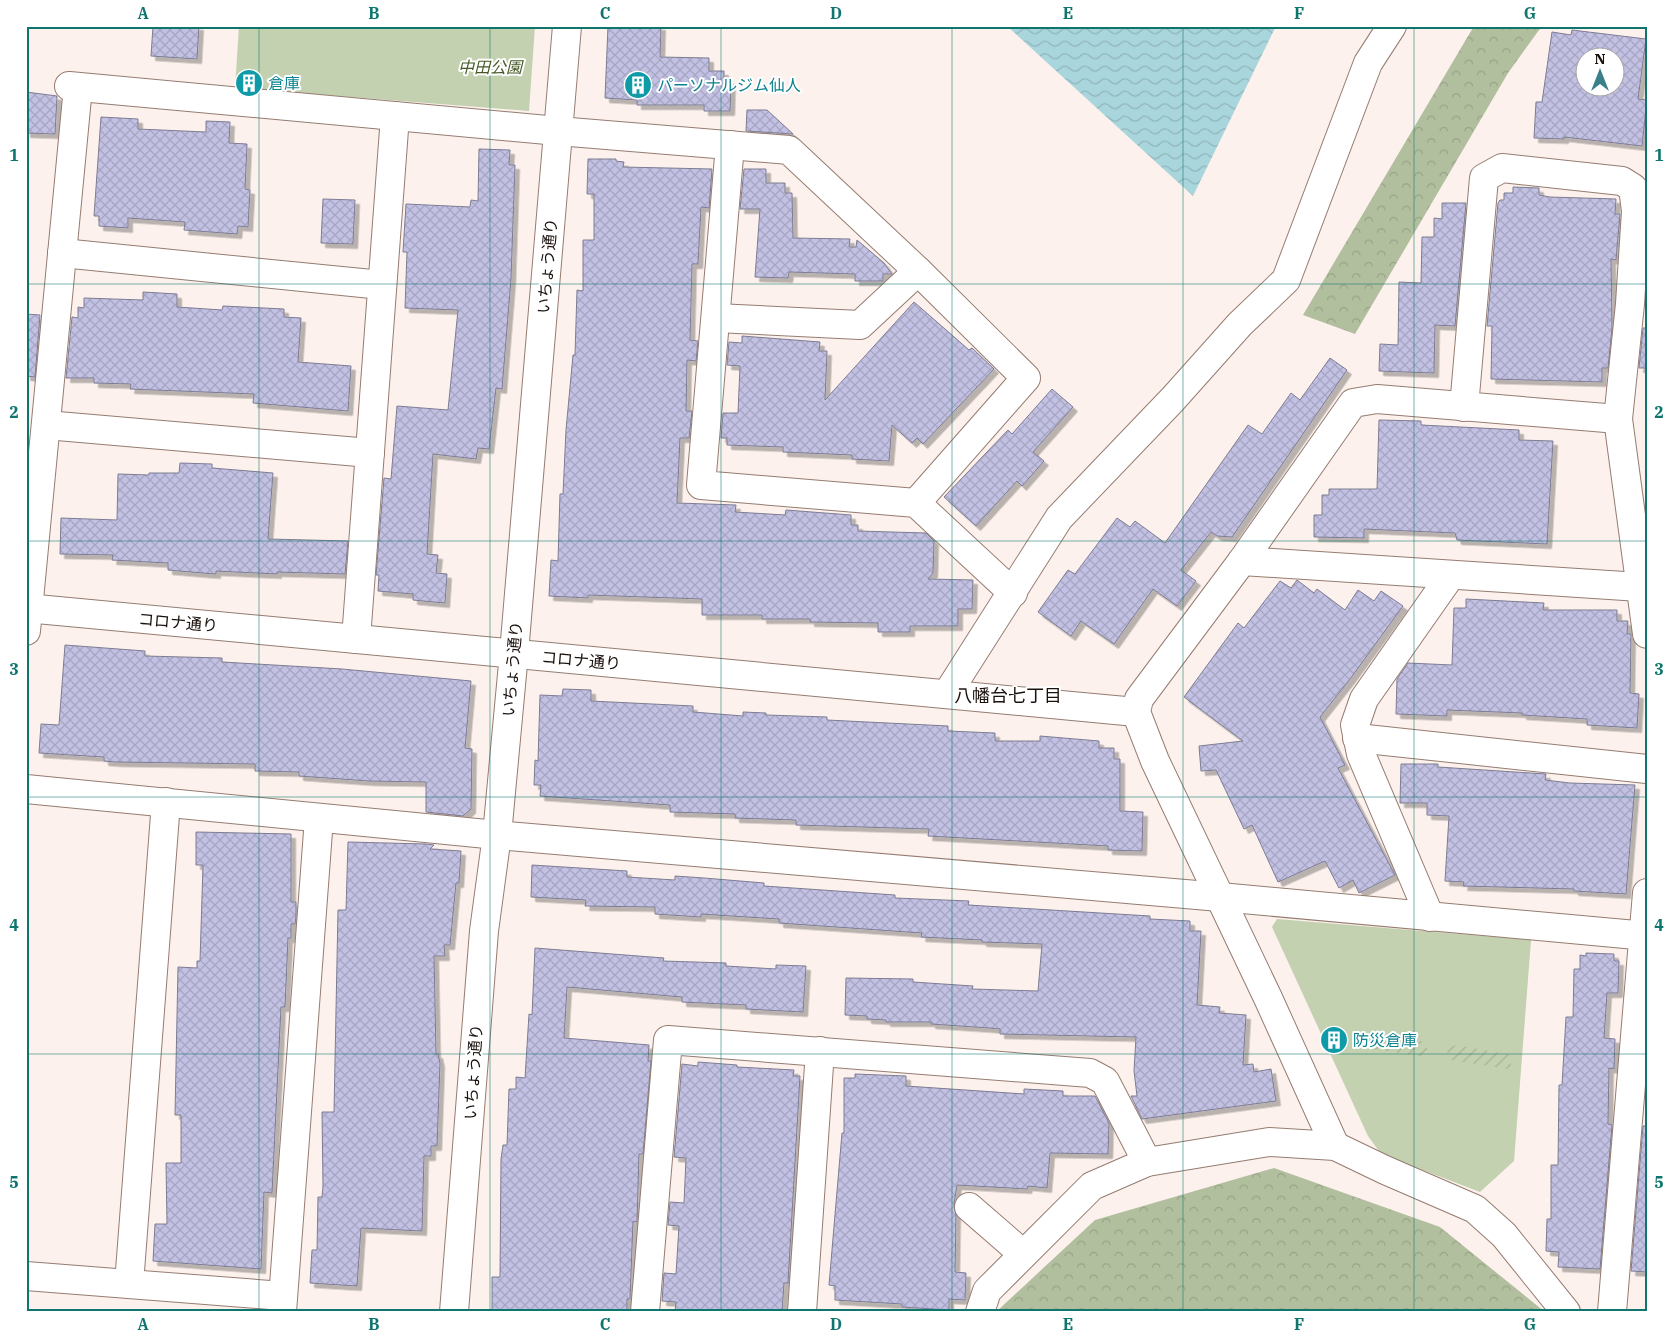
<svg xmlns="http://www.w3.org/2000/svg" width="1673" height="1338" font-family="'IBM Plex Serif','Noto Sans JP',serif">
<defs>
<pattern id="forest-crowns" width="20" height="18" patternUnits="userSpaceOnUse" patternTransform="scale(1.25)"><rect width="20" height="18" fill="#b1bf9e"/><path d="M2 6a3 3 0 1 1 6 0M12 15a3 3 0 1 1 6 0" fill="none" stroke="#98a387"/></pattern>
<pattern id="garden-furrows" width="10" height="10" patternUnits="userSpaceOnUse" patternTransform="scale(1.25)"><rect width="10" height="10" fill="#c3d1b0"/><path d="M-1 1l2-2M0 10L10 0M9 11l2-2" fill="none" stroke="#a7b296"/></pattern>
<pattern id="water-waves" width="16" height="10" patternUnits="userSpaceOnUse" patternTransform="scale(1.25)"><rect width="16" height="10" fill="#a9d5dc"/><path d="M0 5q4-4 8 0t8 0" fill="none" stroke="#91b6bc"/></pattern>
<pattern id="building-cross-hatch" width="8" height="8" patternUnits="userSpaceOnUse" patternTransform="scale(1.25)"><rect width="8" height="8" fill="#c2c1e3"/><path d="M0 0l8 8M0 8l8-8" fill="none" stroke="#a6a5c2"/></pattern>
<filter id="shadow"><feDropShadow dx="4.5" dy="4.5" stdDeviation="0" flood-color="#0004"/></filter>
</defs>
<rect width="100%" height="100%" fill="#fcf1ec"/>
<g fill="url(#forest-crowns)">
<polygon points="1474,26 1545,26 1539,30 1508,73 1355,334 1303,315"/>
<polygon points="1274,1168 1440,1227 1545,1312 996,1312 1095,1220"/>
</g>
<g fill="#c3d1b0">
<polygon points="239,26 535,26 529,111 235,88"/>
<polygon points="1277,919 1531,940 1514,1161 1480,1192 1381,1154 1368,1136 1272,927"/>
</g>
<g fill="url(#garden-furrows)">
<polygon points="1372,1033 1427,1042 1427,1054 1423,1057 1367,1048 1363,1042 1365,1036"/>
<polygon points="1456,1045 1511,1055 1511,1066 1507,1069 1451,1060 1447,1054 1449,1048"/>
</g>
<polygon fill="url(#water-waves)" points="1007,26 1276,26 1193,196"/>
<g fill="url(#building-cross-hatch)" stroke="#7d7c93" fill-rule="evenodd" filter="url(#shadow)">
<polygon points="153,26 199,26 197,59 151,56"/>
<polygon points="608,26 661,26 660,57 709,58 709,71 724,71 724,80 731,80 730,111 704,111 704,105 637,105 637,100 605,98"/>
<path d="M1572,30L1646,39L1638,99L1647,100L1642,146L1564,137V139L1534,138L1536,102H1542L1552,32L1571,35ZM1586,58H1616V88H1586Z"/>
<polygon points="26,92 57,96 55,134 26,133"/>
<polygon points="747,110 767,110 793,134 746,131"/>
<polygon points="101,117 138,119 138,129 206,132 206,121 230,122 229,143 247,144 245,189 250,190 248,227 238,226 237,234 184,230 185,222 128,218 128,228 99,226 99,216 94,216"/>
<polygon points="479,149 510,150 509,165 515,165 511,279 502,389 496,388 489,449 478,448 476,459 433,454 427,554 438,555 436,573 447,574 445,603 413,600 413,594 378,591 379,575 376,575 384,478 391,479 397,406 448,410 458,310 405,308 407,252 403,252 406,204 470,207 471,200 478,201"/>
<polygon points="588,159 616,159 616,161 624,162 623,167 712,169 709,208 701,207 698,264 692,264 690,340 698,341 696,361 687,360 686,411 692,411 689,438 680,438 677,503 736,505 735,512 785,515 786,510 851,515 851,525 858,525 858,531 926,533 934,541 933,573 928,579 973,580 972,609 958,609 958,626 910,626 910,632 878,632 878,623 810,622 810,619 762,619 762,615 702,615 702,599 588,595 588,598 549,596 551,560 558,561 560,494 563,494 566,430 573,355 575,355 577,290 583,291 583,240 594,240 594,194 587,194"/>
<polygon points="744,169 766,169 766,183 785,183 785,193 792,193 793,238 850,239 849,247 856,247 857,240 884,263 892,274 883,274 883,281 855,281 855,274 789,272 788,278 755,277 760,209 740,209"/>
<polygon points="1513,187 1539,188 1539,195 1550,197 1616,199 1615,214 1620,214 1616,260 1611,259 1612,328 1608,368 1602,368 1602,382 1491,379 1492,326 1487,326 1498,203 1500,200 1504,200 1504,193 1513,193"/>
<polygon points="323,199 355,200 353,244 321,243"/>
<polygon points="1442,203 1466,203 1455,326 1435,325 1434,373 1379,371 1380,344 1398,345 1399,282 1421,283 1422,237 1434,237 1434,218 1442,219"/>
<polygon points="143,292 177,294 177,307 222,310 223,306 284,309 284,317 301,318 298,362 351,366 348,411 253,403 254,394 130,389 131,384 94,383 94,378 66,378 72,317 78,318 78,307 84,308 84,298 143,300"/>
<polygon points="914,302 969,350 972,348 994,369 923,444 917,438 912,443 892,425 889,461 852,459 852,455 783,452 783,447 727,445 727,438 721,438 723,413 738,413 740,366 727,365 729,342 742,343 742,336 820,342 819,351 827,351 825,400"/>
<polygon points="26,314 40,315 35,377 26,376"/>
<polygon points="1643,328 1647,328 1647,368 1639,368"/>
<polygon points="1330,358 1347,370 1232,537 1217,536 1211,532 1181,570 1196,581 1177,606 1153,589 1114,644 1081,621 1071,636 1038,612 1068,570 1075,574 1117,518 1130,527 1135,521 1165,543 1248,425 1262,434 1291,393 1300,400"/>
<polygon points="1052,389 1073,407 1033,452 1044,461 1022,486 1017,481 976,526 944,497 1008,430 1012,434"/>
<polygon points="1379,420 1421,421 1421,425 1519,430 1519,440 1553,441 1547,544 1457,540 1455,533 1364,529 1364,538 1314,537 1314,515 1322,515 1322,495 1329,495 1329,489 1377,489"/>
<polygon points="180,463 212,464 212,468 273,473 268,539 348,541 345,574 277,572 277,574 216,571 216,574 203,573 168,570 168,563 112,560 113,555 60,554 61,518 117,520 118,474 149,475 149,473 179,473"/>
<polygon points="1297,580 1314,593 1317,589 1345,610 1358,590 1374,601 1381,591 1403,606 1350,679 1320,717 1345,765 1338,768 1395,875 1359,893 1353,880 1339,888 1325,861 1278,882 1252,825 1244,829 1216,770 1201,771 1199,746 1243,741 1184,697 1238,623 1244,628 1280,581 1291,588"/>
<polygon points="1466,599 1544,603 1543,610 1617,610 1617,621 1628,621 1627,634 1631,634 1630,693 1639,694 1637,728 1587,725 1587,719 1522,715 1522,713 1447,710 1447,716 1396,714 1397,679 1408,663 1452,665 1454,608 1466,608"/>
<polygon points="65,645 145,651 145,656 222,658 222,662 342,669 471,681 465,748 472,749 471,809 463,816 426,812 426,782 369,781 299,776 299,772 255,771 255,764 116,762 104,761 104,757 39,753 41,724 59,725"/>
<polygon points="563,689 591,690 591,701 693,706 693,712 743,716 743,712 766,713 766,715 827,717 827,720 948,726 948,731 995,733 995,741 1040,741 1040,736 1099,741 1099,748 1114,748 1114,759 1120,759 1120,811 1143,812 1142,851 1108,850 1108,846 928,836 929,829 796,825 796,820 735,818 735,814 670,812 670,805 540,796 541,785 534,785 535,760 538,761 540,695 562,696"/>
<polygon points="1401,764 1438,764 1438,767 1546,774 1545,780 1570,783 1635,785 1626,894 1574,891 1574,889 1463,886 1464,882 1445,881 1449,816 1427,815 1427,803 1400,803"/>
<polygon points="196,832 291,834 291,902 296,902 296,916 295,924 291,924 291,938 288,938 285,1007 281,1007 272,1193 264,1192 261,1269 153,1261 155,1224 167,1224 166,1163 181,1163 181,1115 175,1115 178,967 197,968 197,961 200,961 203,865 196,865"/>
<polygon points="348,842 426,844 434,845 430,849 461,851 459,883 456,883 450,945 444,945 445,956 434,956 436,1054 438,1054 440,1063 437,1146 431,1146 431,1156 424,1156 422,1231 361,1228 357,1286 310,1283 312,1250 317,1250 318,1197 322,1197 323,1186 322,1112 334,1112 338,910 346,910"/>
<polygon points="532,865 627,871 627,877 675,880 675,876 704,878 764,883 764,886 895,895 895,898 969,901 968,905 1150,916 1150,919 1190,921 1190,931 1201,931 1197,1005 1220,1007 1219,1013 1246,1015 1243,1065 1253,1064 1254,1072 1271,1069 1276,1101 1142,1119 1131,1096 1137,1096 1134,1071 1136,1037 1000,1034 1000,1029 989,1028 931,1024 931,1022 886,1022 886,1020 867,1019 867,1016 845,1015 846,978 913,979 913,982 973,986 972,989 1038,991 1042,944 982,942 982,940 921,937 922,933 779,923 779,919 701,914 701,917 655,914 655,907 585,906 586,900 531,897"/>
<polygon points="535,948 664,958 663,961 726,963 726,966 776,969 776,965 806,966 803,1012 746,1009 746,1005 682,1002 682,997 567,987 564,1038 649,1045 648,1061 651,1061 643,1154 639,1154 637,1222 633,1221 630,1299 627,1299 627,1312 492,1311 492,1277 500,1277 501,1159 503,1145 507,1145 509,1089 516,1089 516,1077 525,1078 529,1014 532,1015"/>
<polygon points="1586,953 1614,954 1614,961 1619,961 1618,993 1607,993 1604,1038 1615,1039 1614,1069 1609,1068 1608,1124 1612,1125 1600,1269 1558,1267 1559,1252 1546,1251 1547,1219 1551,1219 1551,1165 1558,1165 1559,1085 1562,1085 1566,1017 1573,1017 1574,969 1580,969 1580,955 1586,956"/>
<polygon points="698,1062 737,1065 737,1067 794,1070 793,1076 800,1076 788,1283 784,1283 782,1312 675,1312 676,1302 662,1301 664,1273 676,1274 679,1226 668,1225 670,1202 684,1203 686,1158 674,1157 682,1064 698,1066"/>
<polygon points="855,1074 906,1076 906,1086 1024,1094 1024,1089 1063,1091 1063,1096 1095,1096 1109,1123 1108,1154 1050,1153 1047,1188 1028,1186 1027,1189 957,1185 954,1204 956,1215 955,1272 966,1273 965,1300 949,1299 949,1310 902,1307 902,1304 835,1300 835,1286 829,1285 842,1133 844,1133 844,1078 855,1078"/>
<polygon points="1643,1126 1647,1126 1647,1272 1631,1271"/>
</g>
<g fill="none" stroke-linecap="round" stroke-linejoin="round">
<g stroke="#957c71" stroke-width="30">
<g id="minor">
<polyline points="69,86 558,131 789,150 918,271 1026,378 916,503"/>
<polyline points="730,145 701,485 916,503 1013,593"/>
<polyline points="62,253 382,285"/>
<polyline points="716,318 860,325 918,271"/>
<polyline points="1464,407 1484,178 1502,168 1622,181 1633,188 1636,211 1630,304 1618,419 1647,634"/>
<polyline points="46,425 370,453"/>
<polyline points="1242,561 1640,587"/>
<polyline points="26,608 1136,712"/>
<polyline points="26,631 78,87"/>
<polyline points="356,639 395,116"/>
<polyline points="947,694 1059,518 1173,399 1240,324 1286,280 1368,63 1392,26"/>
<polyline points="1357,738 1647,769"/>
<polyline points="26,789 497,835 1220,897 1647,936"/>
<polyline points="1430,917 1361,754 1355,725 1364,699 1451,575"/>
<polyline points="1335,1146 1268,998 1155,761 1136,712 1139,699 1242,561 1353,403 1377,399 1618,419"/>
<polyline points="969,1207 1023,1254"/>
<polyline points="26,1276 283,1296"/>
<polyline points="129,1284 166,802"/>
<polyline points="282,1312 319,818"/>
<polyline points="454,1312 484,931 497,835 514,653 567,26"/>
<polyline points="645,1312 668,1040 1090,1073 1105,1081 1147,1162"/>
<polyline points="802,1312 820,1051"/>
<polyline points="980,1312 987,1291 1092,1186 1147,1162 1269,1142 1335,1146 1385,1170 1475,1209 1504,1235 1566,1312"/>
<polyline points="1612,1312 1647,893"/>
</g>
</g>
<use href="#minor" stroke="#fff" stroke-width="28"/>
</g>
<path fill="none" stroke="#0f766e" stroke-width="1" stroke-opacity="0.55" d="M259,26V1312M490,26V1312M721,26V1312M952,26V1312M1183,26V1312M1414,26V1312M26,284H1647M26,541H1647M26,797H1647M26,1054H1647"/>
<defs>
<g id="building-disc" transform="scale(1.4375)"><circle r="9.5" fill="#0f9aa8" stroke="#fff"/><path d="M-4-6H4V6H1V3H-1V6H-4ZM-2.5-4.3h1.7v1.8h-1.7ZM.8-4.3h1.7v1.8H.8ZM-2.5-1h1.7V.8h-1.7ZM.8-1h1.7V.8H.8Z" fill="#fff"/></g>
</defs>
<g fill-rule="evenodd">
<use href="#building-disc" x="249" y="83"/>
<use href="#building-disc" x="638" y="85"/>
<use href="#building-disc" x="1334" y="1040"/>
</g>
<g text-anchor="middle" stroke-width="4" stroke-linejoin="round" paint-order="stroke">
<g font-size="16" font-style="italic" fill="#455826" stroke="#fff">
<text x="490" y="73">中田公園</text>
</g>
<g font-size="16" fill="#0d838f" stroke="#fff" text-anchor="start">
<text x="268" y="89">倉庫</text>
<text x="657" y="91">パーソナルジム仙人</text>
<text x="1353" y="1046">防災倉庫</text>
</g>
<g font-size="16" fill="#1a110d" stroke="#fff">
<text transform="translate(547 266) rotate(-85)" y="6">いちょう通り</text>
<text transform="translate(178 622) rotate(5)" y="6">コロナ通り</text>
<text transform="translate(581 660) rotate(5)" y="6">コロナ通り</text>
<text transform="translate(512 669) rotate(-85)" y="6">いちょう通り</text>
<text transform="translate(473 1072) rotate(-86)" y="6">いちょう通り</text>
</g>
<g font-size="18" fill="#1a110d" stroke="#fff">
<text x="1008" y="702">八幡台七丁目</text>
</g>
</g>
<rect width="1673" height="1338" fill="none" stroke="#ffffff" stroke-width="55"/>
<g transform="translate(1600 72)"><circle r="24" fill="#ffffff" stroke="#a3a09e"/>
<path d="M0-4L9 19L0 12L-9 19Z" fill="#398089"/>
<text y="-8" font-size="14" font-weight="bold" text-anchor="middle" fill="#1a110d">N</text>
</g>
<rect x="28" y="28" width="1618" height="1282" fill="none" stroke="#0f766e" stroke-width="2"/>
<g font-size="16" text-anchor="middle" font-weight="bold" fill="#0f766e">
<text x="143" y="19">A</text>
<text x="374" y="19">B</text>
<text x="605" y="19">C</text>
<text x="836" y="19">D</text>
<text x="1068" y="19">E</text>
<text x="1299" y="19">F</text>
<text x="1530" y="19">G</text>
<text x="14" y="161">1</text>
<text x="1659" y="161">1</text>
<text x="14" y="418">2</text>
<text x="1659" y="418">2</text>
<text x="14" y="675">3</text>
<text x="1659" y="675">3</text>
<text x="14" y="931">4</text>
<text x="1659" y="931">4</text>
<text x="14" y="1188">5</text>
<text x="1659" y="1188">5</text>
<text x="143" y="1330">A</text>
<text x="374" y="1330">B</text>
<text x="605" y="1330">C</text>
<text x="836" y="1330">D</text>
<text x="1068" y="1330">E</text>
<text x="1299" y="1330">F</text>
<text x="1530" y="1330">G</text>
</g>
</svg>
